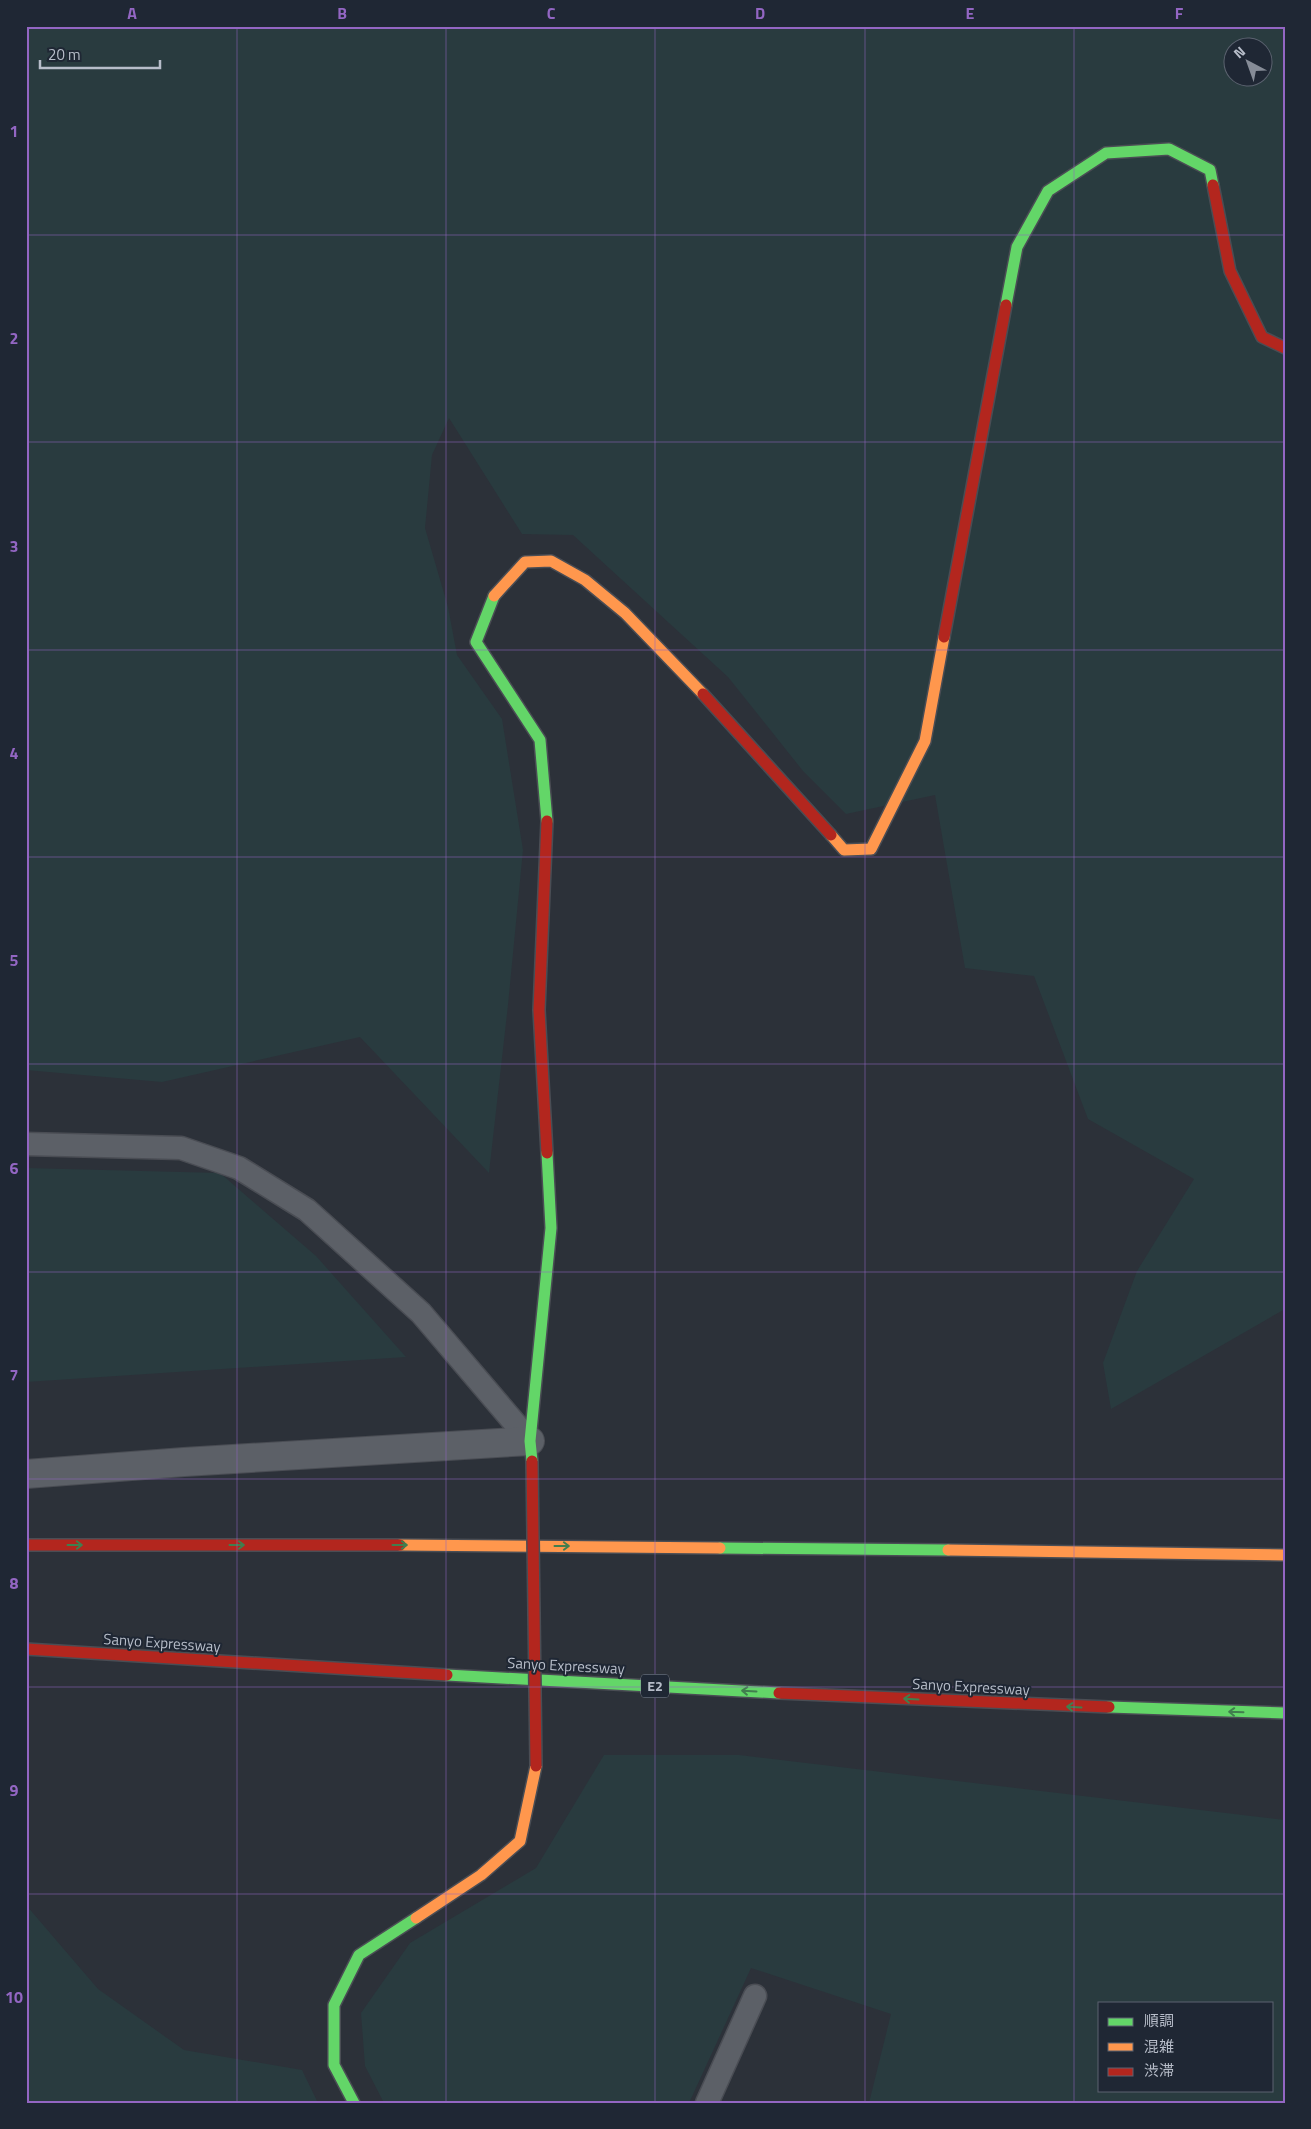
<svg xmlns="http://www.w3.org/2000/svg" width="1311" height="2129" font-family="'Titillium Web','Noto Sans JP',sans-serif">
<rect width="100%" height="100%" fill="#2c3139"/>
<g fill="#293b3f" fill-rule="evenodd">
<path d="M26,26H1285V1309L1111,1409L1103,1363L1137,1271L1194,1179L1088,1119L1034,976L965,968L935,795L846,814L803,771L728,677L573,535L522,534L449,418L432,455L425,528L448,607L457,655L502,719L523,850L508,1005L489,1173L360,1037L162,1082L26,1070ZM1234,48H1264V78H1234Z"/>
<polygon points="26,1168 220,1173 316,1256 406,1357 26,1382"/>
<path d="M604,1755H739L1285,1820V2103H869L891,2014L751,1968L689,2103H384L365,2066L361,2013L410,1943L536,1868ZM1100,2003H1272V2090H1100Z"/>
<polygon points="26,1905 98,1989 184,2050 302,2070 318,2103 26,2103"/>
</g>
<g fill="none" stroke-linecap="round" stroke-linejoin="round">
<g stroke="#4a4d54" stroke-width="25">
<g id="lane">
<polyline points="26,1144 181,1148 239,1168 307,1210 421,1313 530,1441"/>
<polyline points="707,2103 755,1996"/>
</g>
</g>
<g stroke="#4a4d54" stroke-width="30">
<polyline id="street" points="26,1474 184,1462 530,1441"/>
</g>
<g stroke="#4a4d54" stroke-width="14">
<g id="fast">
<polyline points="1006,305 1017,247 1048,191 1106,153 1169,149 1210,170 1213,185"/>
<polyline points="494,596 476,642 540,740 547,821"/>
<polyline points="532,1461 530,1441 551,1228 547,1153"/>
<polyline points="720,1548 948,1550"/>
<polyline points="447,1675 779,1693"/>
<polyline points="1109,1707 1285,1713"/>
<polyline points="354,2103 334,2065 334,2005 359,1955 416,1918"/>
</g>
</g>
<g stroke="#4a4d54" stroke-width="14">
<g id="slow">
<polyline points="494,596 525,562 551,561 585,580 625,613 703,694"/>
<polyline points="831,835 844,850 871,849 925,741 944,637"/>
<polyline points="400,1545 720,1548"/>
<polyline points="948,1550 1285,1555"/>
<polyline points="416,1918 481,1875 520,1841 536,1766"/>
</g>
</g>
<g stroke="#4a4d54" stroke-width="14">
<g id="jam">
<polyline points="1213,185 1230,271 1262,337 1285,348"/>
<polyline points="944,637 1006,305"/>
<polyline points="703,694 831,835"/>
<polyline points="547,1153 539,1010 547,821"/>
<polyline points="26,1545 400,1545"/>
<polyline points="26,1649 447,1675"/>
<polyline points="779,1693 1109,1707"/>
</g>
</g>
<use href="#lane" stroke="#5c6067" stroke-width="22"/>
<use href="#street" stroke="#5c6067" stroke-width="28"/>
<use href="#fast" stroke="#63d668" stroke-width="11"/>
<use href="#slow" stroke="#ff974d" stroke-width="11"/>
<use href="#jam" stroke="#b3261e" stroke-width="11"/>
<g stroke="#4a4d54" stroke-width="14" stroke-linecap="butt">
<polyline id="jam-bridge" points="532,1461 536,1766"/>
</g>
<use href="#jam-bridge" stroke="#b3261e" stroke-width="11"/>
</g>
<defs><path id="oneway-shaft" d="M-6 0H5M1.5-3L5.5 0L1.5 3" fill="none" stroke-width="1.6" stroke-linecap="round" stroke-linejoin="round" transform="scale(1.25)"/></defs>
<g stroke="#417e4e">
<use href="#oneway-shaft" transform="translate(75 1545)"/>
<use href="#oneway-shaft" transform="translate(237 1545)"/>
<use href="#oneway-shaft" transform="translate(400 1545)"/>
<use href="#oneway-shaft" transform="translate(562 1546)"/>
<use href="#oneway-shaft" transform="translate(749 1691) rotate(-177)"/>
<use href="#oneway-shaft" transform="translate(911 1699) rotate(-177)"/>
<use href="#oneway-shaft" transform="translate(1074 1707) rotate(-177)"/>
<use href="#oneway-shaft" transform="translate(1236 1712) rotate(-178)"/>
</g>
<path fill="none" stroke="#9366c3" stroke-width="1" stroke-opacity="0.55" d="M237,26V2103M446,26V2103M655,26V2103M865,26V2103M1074,26V2103M26,235H1285M26,442H1285M26,650H1285M26,857H1285M26,1064H1285M26,1272H1285M26,1479H1285M26,1687H1285M26,1894H1285"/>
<g text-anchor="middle" stroke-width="4" stroke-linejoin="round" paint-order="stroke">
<rect fill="#1f2734" stroke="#89909c" stroke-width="1" x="641" y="1674.5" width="28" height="23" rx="4"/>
<g font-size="14" font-weight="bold" fill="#b7bdc9">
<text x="655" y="1691">E2</text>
</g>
<g font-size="15" fill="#b7bdc9" stroke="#1f2734">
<text transform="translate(162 1643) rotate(4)" y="5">Sanyo Expressway</text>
<text transform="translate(566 1666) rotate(3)" y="5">Sanyo Expressway</text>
<text transform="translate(971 1687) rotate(3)" y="5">Sanyo Expressway</text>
</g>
</g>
<rect width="1311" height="2129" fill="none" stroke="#1f2734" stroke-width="55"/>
<rect x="1098" y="2002" width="175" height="90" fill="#1f2734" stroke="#5c6370"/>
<rect x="1108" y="2018" width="25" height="8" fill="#63d668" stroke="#5c6370"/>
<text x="1144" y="2026" font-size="15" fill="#b7bdc9">順調</text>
<rect x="1108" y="2043" width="25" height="8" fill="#ff974d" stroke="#5c6370"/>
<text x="1144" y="2052" font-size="15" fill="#b7bdc9">混雑</text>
<rect x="1108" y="2068" width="25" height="8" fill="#b3261e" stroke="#5c6370"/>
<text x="1144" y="2076" font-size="15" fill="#b7bdc9">渋滞</text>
<g transform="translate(1248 62) rotate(319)"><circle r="24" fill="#1f2734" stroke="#5c6370"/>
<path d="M0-4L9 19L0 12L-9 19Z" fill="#868c97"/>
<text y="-8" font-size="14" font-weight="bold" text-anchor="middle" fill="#b7bdc9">N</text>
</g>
<path d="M40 60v8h120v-8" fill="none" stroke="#b7bdc9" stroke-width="2.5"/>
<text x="48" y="60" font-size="15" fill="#b7bdc9" stroke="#1f2734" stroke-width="4" paint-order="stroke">20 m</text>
<rect x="28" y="28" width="1256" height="2074" fill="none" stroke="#9366c3" stroke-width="2"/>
<g font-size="16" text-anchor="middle" font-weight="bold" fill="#9366c3">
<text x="132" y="19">A</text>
<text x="342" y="19">B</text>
<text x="551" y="19">C</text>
<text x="760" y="19">D</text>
<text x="970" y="19">E</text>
<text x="1179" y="19">F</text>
<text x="14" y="137">1</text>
<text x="14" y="344">2</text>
<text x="14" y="552">3</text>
<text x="14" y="759">4</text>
<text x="14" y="966">5</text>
<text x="14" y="1174">6</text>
<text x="14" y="1381">7</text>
<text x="14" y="1589">8</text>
<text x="14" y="1796">9</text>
<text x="14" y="2003">10</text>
</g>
</svg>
